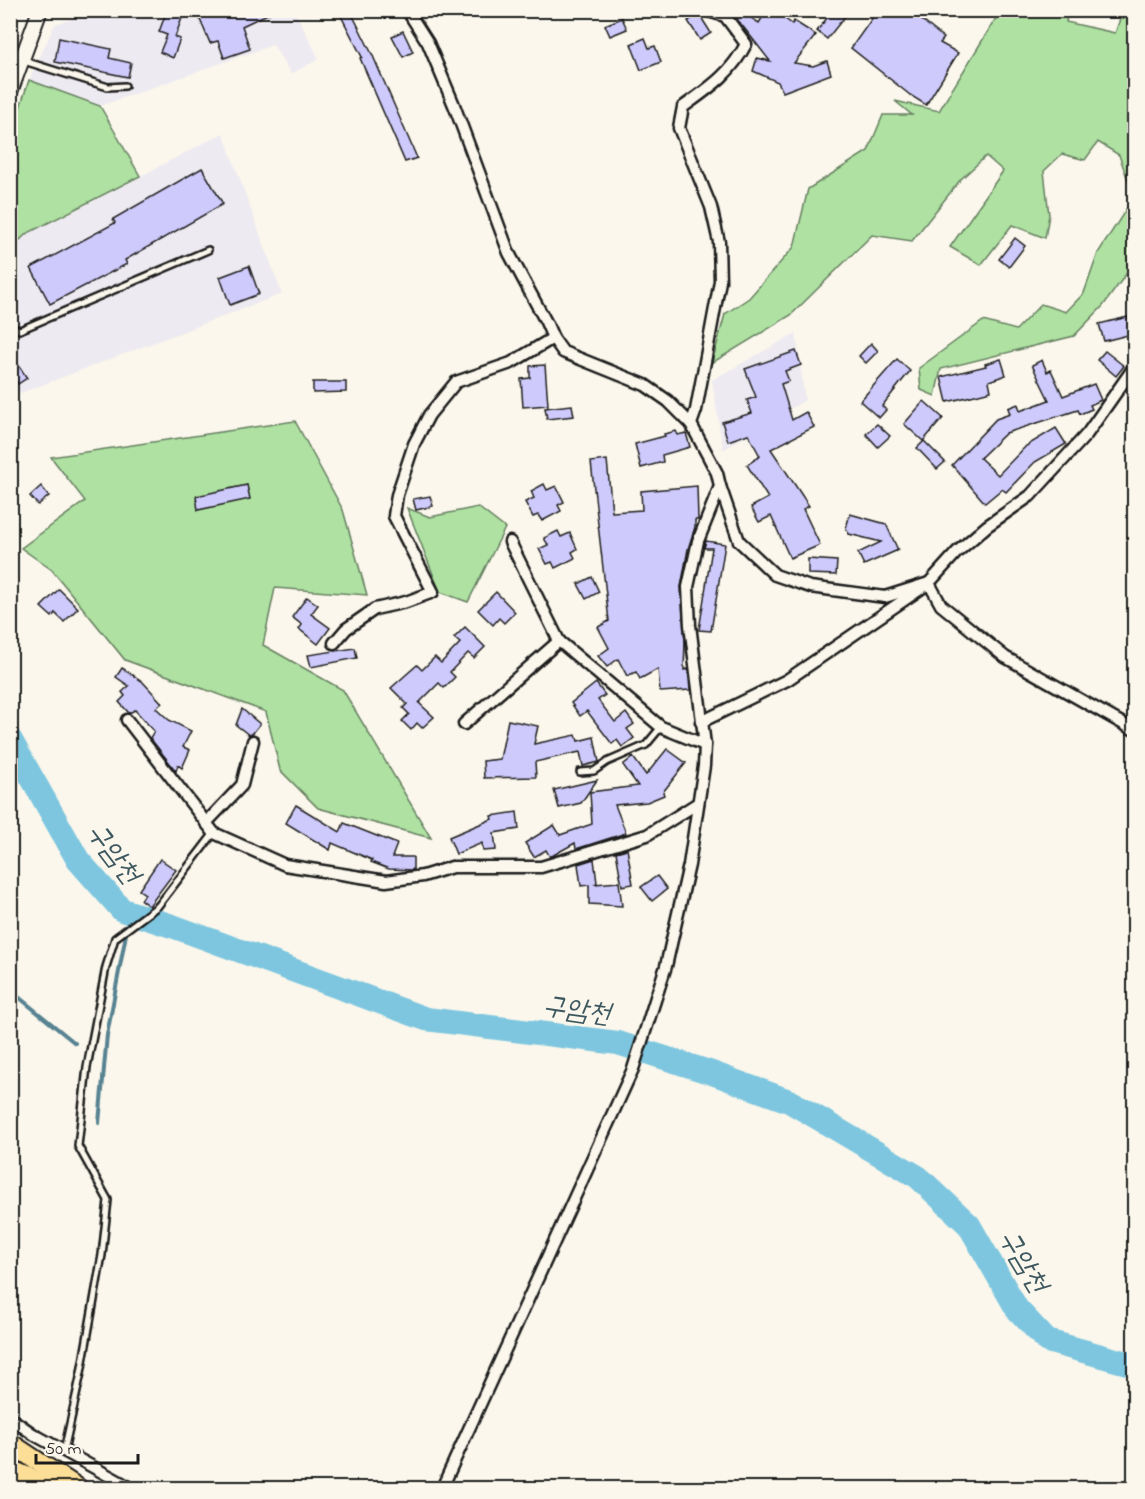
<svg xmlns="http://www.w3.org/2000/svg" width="1145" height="1499" font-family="'Indie Flower','Poor Story',sans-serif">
<rect width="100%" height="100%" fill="#fbf7ec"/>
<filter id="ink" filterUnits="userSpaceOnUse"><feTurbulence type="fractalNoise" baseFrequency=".0167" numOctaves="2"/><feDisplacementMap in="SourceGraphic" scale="12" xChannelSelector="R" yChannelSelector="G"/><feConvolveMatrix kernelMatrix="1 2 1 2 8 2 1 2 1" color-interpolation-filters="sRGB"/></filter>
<g filter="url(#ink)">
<g fill="#eeeaf1">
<polygon points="100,11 295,11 319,59 291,74 273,45 100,106 29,80 55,24"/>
<polygon points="223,133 282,294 21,393 11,383 11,249 26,234 74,211"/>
<polygon points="796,333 805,400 723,450 712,380"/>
</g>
<g fill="#aee1a2" stroke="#657e5f" stroke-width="1.5">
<polygon points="1001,10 1068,11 1066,22 1115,33 1123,11 1134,11 1134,263 1103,306 1074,336 941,369 935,396 921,390 919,368 983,321 1016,330 1041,304 1066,312 1084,293 1098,253 1134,197 1119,155 1098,142 1085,160 1062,154 1044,171 1049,215 1045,238 1012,225 981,265 950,247 1003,171 986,156 961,179 912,241 872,235 791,315 712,363 725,314 749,298 794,247 808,189 868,151 883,115 912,115 895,101 939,111"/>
<polygon points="29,80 100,106 140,176 26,234 11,249 11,134"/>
<polygon points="295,421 343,510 367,595 275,588 263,645 343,690 431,838 318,808 280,770 266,712 125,660 52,570 21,548 85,501 51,457"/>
<polygon points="478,507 505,528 468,602 440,592 407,508 430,517"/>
</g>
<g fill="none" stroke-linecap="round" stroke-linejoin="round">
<g stroke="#578291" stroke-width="4">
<polyline points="10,990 75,1043"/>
<polyline points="99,1123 107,1035 130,913"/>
</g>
<polyline stroke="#7ec6df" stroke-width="24" points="10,739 78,860 122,910 175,927 426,1019 618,1043 712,1073 789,1101 918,1177 969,1225 1017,1309 1047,1341 1134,1365"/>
</g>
<g fill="#cecafc" stroke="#1c1c1c" stroke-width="1.5">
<polygon points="167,10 185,10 175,37 180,39 173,58 160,52 167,35 159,32"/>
<polygon points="196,10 276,10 242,26 250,49 224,58 218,41 210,43"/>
<polygon points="338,10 350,10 373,56 417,158 405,162 360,58 362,57"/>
<polygon points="767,10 773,10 792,24 794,21 816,35 794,63 813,66 827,61 831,74 783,92 778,82 753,71 757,58 770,61 737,19 742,12 759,23"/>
<polygon points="833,10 850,10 827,39 817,31"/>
<polygon points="878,10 909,10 944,38 940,43 958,53 926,105 910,95 851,48"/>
<polygon points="699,14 711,33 700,40 688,21"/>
<polygon points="622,18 627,29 610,36 605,25"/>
<polygon points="403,31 413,52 403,57 392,36"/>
<polygon points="59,38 111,49 109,58 131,63 128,77 55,62"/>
<polygon points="645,38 649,48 655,46 661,62 641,70 631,44"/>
<polygon points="202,168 223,204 125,260 127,264 50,304 31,268 115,223 113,219"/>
<polygon points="1015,238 1025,246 1009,267 999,259"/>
<polygon points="249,266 259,294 230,305 220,277"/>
<polygon points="1128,317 1132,334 1104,341 1099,324"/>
<polygon points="871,343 878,351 866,363 859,356"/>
<polygon points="796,351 801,365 785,371 789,381 781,384 792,420 806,412 814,427 771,449 809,506 803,509 820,545 790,558 771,516 759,522 751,507 768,498 747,465 760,456 748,434 728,441 722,422 752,413 747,400 756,397 745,369"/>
<polygon points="1105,351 1124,366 1116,376 1097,360"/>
<polygon points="10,352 27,378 18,384 10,373"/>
<polygon points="897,359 910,371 882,406 886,410 879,418 860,401"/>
<polygon points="1001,359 1006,375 989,381 991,391 947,402 941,377 986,366 985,364"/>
<polygon points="1042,360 1047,372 1051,370 1063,396 1094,384 1101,400 1090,405 1092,409 1080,414 1078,410 1006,433 980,458 998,475 1026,446 1056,428 1066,444 1035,462 1006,492 1002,489 985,503 952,465 996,419 1010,414 1008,408 1018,404 1020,411 1049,400 1032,365"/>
<polygon points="545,365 548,405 523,407 521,379 530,378 530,366"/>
<polygon points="313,382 346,382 346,392 313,393"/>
<polygon points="924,401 943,418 923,441 904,424"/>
<polygon points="572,405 574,416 547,419 545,408"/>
<polygon points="877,424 890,436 878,447 866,434"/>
<polygon points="676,431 678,435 686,433 690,447 662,455 663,462 641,468 635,444 665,436 664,434"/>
<polygon points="924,441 945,462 937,469 917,448"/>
<polygon points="607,460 612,512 642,510 641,491 697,486 698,520 695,520 695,527 688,549 681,587 685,642 684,670 688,669 690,690 660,692 658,669 640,679 636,672 627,676 618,659 607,667 598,656 609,648 598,627 609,621 591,462"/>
<polygon points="544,484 547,490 556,486 564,502 558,505 561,511 542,521 538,515 533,517 525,502 534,498 531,491"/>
<polygon points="247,485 250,499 198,510 196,496"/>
<polygon points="41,486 49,496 38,505 30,496"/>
<polygon points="430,496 433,506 416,510 413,499"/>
<polygon points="850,514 886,524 898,550 864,565 858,553 881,542 849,534 846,528"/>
<polygon points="558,531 561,537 570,533 577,549 572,552 575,558 555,568 552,562 547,564 539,549 548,545 544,538"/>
<polygon points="706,541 725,544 711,631 699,630 712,548 704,548"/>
<polygon points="808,559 837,561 836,575 808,574"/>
<polygon points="592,577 599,592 586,599 578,584"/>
<polygon points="59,589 78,608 64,622 55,613 52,617 41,607"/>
<polygon points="496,592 515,612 504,623 499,618 493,625 478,610"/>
<polygon points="307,597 318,605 311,614 330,628 318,644 299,629 302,625 292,617"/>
<polygon points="465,627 485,647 474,658 468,653 450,672 455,677 444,688 439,683 419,703 434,717 422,728 417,723 411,730 402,721 409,714 403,708 407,704 391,688 417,665 422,670 435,657 441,663 460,643 454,638"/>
<polygon points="355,648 357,658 311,667 308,655"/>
<polygon points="122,668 142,681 162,703 156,708 169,720 191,731 183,747 190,750 182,768 178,765 176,771 150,738 154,731 135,710 129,713 119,702 125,696 122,692 129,686 116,677"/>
<polygon points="596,683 605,695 598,700 615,722 626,713 634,724 627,729 634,738 622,747 617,740 612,744 587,711 580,716 571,703"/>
<polygon points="242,709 260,724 252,734 249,735 236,725"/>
<polygon points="508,720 538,726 534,744 576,735 578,741 594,737 599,762 583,766 580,752 535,762 536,777 484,778 483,761 500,759"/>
<polygon points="667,749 686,763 663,792 664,795 647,802 615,805 626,833 576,849 575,843 550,857 546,850 534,857 525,843 554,825 560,835 592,824 590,792 638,786 623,765 633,757 646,775"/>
<polygon points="597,780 581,803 559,808 554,790"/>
<polygon points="296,805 340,832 344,823 397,844 392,857 413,857 413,870 389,869 371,862 372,860 332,843 330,850 286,823"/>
<polygon points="517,812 519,829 494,833 496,850 483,851 482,843 456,854 449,837 492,819 491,816"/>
<polygon points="627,849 633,884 622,886 616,852"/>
<polygon points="160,859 176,870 149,906 141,900 145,894 139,890"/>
<polygon points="594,859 597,883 594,884 619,882 622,906 589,904 589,885 581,886 578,864"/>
<polygon points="657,876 667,889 652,901 641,887"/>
</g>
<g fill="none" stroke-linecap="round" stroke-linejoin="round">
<g stroke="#1c1c1c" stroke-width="10">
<g id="service">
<polyline points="24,61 108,87 125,86"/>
<polyline points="10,327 20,330 208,250"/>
<polyline points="580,772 594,771 607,762 646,745 661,727"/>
<polyline points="64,1451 81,1373 102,1255 108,1200 78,1146 87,1067 106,967 115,938 158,906 214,833"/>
</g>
</g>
<g stroke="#1c1c1c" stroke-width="15">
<g id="minor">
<polyline points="407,10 428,43 454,105 509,253 546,322 553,338 563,352 645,385 668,401 691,424"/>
<polyline points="645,10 646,10"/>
<polyline points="720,486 739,541 775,575 810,587 885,597 929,583 957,552 987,526 1030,496 1087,434 1134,367"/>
<polyline points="510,542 559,641 661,727 705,745"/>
<polyline points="334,643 346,629 375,609 406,602 433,592 394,516 397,495 414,444 429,415 456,382 511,363 553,338"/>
<polyline points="127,720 214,833 285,865 386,881 423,876 452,867 541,867 647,835 698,803"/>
<polyline points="701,722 787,680 929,583 941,605 1005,657 1134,730"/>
<polyline points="464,724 559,641"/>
<polyline points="206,823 242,785 253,741"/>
<polyline points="10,1418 33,1434 131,1488"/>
<path d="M442,1488L633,1069L666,966L689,865L704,766L705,745L690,625L688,587L698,541L720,486L717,473L691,424L696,410L720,281L719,242L711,207L679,128L683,107C709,88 731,74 746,44L725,16L705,10"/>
</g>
</g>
<g stroke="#1c1c1c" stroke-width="18">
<polyline id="tertiary" points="10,92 40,10"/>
</g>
<g stroke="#1c1c1c" stroke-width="22">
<g id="trunk">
<polyline points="10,1443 78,1488"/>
<polyline points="10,1469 53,1488"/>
</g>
</g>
<use href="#service" stroke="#fbf7ec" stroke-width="5"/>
<use href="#minor" stroke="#fbf7ec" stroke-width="10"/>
<use href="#tertiary" stroke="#fbf7ec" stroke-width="14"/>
<use href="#trunk" stroke="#fcde96" stroke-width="18"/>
</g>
</g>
<g text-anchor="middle" stroke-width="5" stroke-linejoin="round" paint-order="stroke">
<g font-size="28" font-style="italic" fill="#3e5860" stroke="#fbf7ec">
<text transform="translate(115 852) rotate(53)" y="10">구암천</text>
<text transform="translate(577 1008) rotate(8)" y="10">구암천</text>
<text transform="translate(1025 1260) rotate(59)" y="10">구암천</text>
</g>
</g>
<rect width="1145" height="1499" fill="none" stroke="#fbf7ec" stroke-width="36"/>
<rect x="18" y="18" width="1109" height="1463" fill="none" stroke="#1c1c1c" stroke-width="2" filter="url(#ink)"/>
<path d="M36 1454v9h102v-9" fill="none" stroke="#1c1c1c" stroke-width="3"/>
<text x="45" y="1454" font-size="18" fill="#1c1c1c" stroke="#fbf7ec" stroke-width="4.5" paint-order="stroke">50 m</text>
</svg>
